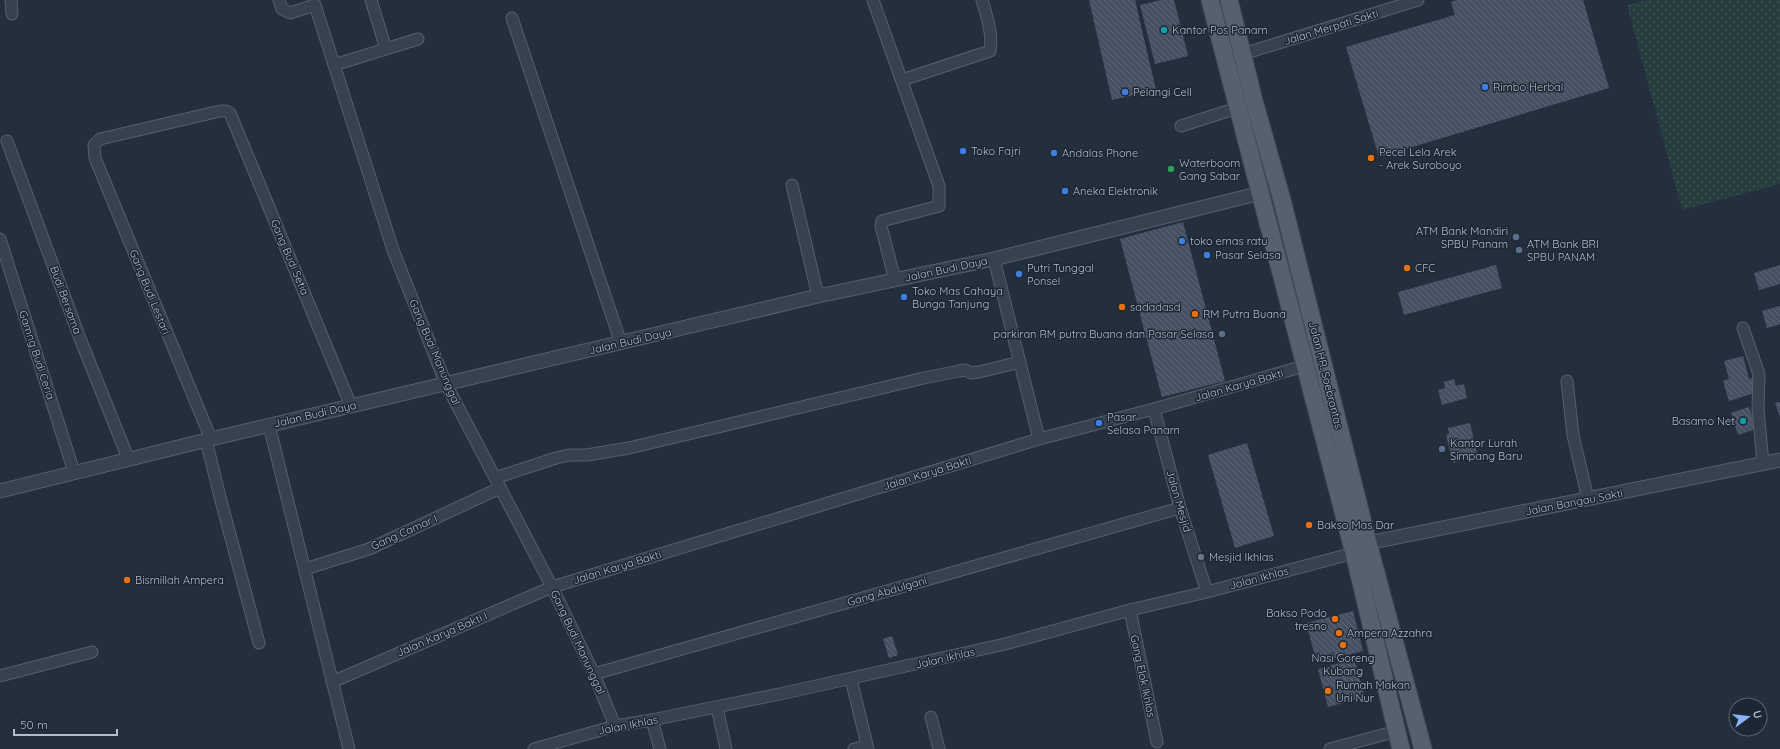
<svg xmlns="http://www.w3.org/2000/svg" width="1780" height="749" font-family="Quicksand,sans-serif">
<defs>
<pattern id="park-dots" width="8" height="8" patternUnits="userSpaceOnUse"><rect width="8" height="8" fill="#263c3f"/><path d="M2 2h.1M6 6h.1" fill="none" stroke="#435659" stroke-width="1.8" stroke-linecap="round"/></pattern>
<pattern id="building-back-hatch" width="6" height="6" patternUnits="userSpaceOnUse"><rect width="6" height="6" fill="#455162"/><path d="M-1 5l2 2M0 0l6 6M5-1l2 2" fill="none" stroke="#5d6877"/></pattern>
</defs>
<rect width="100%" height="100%" fill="#242f3e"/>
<polygon fill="url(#park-dots)" points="1647,0 1780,0 1780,184 1682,210 1627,5"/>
<g fill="url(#building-back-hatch)">
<polygon points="1089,0 1135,0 1156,90 1112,100"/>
<polygon points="1161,0 1174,0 1188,56 1155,64 1140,5"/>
<polygon points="1457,0 1583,0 1609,88 1379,157 1346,47 1455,15 1451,2"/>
<polygon points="1183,222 1225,381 1162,397 1120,239"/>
<polygon points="1496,265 1502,288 1404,315 1398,292"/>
<polygon points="1780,265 1780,284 1759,290 1754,273"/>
<polygon points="1780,306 1780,324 1767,328 1762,311"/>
<polygon points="1743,356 1749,379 1754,377 1758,392 1729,401 1723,381 1729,379 1724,361"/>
<polygon points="1454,379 1456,386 1464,384 1467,398 1442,405 1438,390 1445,388 1444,382"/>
<polygon points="1780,402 1780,417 1775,403"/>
<polygon points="1749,407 1756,429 1738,435 1731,413"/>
<polygon points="1470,423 1477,453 1458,458 1459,461 1453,463 1446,435 1449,434 1448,428"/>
<polygon points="1247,443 1274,536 1235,548 1208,455"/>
<polygon points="1353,611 1363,651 1317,663 1306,623"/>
<polygon points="892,636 898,655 889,658 883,639"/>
<polygon points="1354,659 1365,697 1328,707 1318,669"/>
</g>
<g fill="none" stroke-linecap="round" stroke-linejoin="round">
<g stroke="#565f6c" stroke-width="13">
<g id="minor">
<polyline points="11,0 12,14"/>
<polyline points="279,0 282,9 290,13 315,5 393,250 446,384 552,587 594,674 615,726"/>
<polyline points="371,0 386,49"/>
<polyline points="873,0 939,186 939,206 882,221 881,226 895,280"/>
<polyline points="512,18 621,343"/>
<polyline points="1243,54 1418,0"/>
<polyline points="334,65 418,39"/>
<path d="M902,80L990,51C993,34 987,17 982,0"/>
<polyline points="1181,126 1237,108"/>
<polyline points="7,141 81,341 128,458"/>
<polyline points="792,185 818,296"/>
<polyline points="0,239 74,472"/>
<polyline points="994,259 1039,439"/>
<polyline points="1743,328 1759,374 1758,409 1763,464"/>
<polyline points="1567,381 1573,435 1588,499"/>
<polyline points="1154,409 1180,508 1207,592"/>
<polyline points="269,425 349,749"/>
<polyline points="211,439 95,158 94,145 100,139 220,111 226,111 230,113 351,406"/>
<polyline points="206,440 220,497 259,643"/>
<polyline points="495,478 556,458 569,455 587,455 629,448 924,378 959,371 965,370 971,373 979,372 1020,362"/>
<polyline points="305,569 369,549 500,488"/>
<polyline points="1130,610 1157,742"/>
<polyline points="594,674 1180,508"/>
<polyline points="0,676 92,652"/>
<polyline points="851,679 868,749"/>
<polyline points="332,682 552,587 1039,439 1154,409 1304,366"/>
<polyline points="717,707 726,749"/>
<polyline points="931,717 939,749"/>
<polyline points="652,720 660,749"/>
<polyline points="534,749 615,726 652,720 789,692 1005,644 1130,610 1207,592 1354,553"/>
<polyline points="854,749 867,746"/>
<polyline points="1330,749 1397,731"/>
</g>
</g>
<g stroke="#565f6c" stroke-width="15">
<g id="tertiary">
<polyline points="0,491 211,439 818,296 994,259 1261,193"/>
<polyline points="1368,543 1780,460"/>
</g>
</g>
<g stroke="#414a57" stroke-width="19">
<g id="primary">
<polyline points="1210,0 1354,553 1401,749"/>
<polyline points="1229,0 1254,101 1282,200 1368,543 1423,749"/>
</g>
</g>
<use href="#minor" stroke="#38414e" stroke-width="11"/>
<use href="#tertiary" stroke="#38414e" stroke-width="13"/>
<use href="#primary" stroke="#56606e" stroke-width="17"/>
</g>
<g fill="#0f9aa8" stroke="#1d2633" stroke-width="1.5">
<circle cx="1164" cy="30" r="4"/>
<circle cx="1743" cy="421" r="4"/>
</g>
<g fill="#3f7fe0" stroke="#1d2633" stroke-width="1.5">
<circle cx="1485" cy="87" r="4"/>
<circle cx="1125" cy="92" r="4"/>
<circle cx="963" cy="151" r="4"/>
<circle cx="1054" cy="153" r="4"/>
<circle cx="1065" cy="191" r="4"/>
<circle cx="1182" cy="241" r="4"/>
<circle cx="1207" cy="255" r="4"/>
<circle cx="1019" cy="274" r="4"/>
<circle cx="904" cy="297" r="4"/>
<circle cx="1099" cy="423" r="4"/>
</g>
<g fill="#e8710a" stroke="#1d2633" stroke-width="1.5">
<circle cx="1371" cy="158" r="4"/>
<circle cx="1407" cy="268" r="4"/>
<circle cx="1122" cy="307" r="4"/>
<circle cx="1195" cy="314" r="4"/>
<circle cx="1309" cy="525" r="4"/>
<circle cx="127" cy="580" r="4"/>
<circle cx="1335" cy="619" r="4"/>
<circle cx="1339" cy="633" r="4"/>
<circle cx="1343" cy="645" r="4"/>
<circle cx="1328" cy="691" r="4"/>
</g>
<circle fill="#2e9e5b" stroke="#1d2633" stroke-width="1.5" cx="1171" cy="169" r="4"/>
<g fill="#5c6f8a" stroke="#1d2633" stroke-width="1.5">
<circle cx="1516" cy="237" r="4"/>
<circle cx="1519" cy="250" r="4"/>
<circle cx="1222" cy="334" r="4"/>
<circle cx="1442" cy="449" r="4"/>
</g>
<circle fill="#6b7280" stroke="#1d2633" stroke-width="1.5" cx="1201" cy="557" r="4"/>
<g text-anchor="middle" stroke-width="3" stroke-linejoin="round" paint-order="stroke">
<g font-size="11" fill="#b4bcc9" stroke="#1d2633">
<text transform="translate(1331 27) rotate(-17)" y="4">Jalan Merpati Sakti</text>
<text transform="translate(290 257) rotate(67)" y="4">Gang Budi Setia</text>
<text transform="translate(946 269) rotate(-12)" y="4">Jalan Budi Daya</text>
<text transform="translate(150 292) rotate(68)" y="4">Gang Budi Lestari</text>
<text transform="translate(66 300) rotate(70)" y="4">Budi Bersama</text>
<text transform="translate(630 341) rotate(-13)" y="4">Jalan Budi Daya</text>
<text transform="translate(435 352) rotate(67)" y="4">Gang Budi Manunggal</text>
<text transform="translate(37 355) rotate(72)" y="4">Gamng Budi Ceria</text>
<text transform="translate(1326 375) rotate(76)" y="4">Jalan HR. Soebrantas</text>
<text transform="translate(1239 385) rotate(-16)" y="4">Jalan Karya Bakti</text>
<text transform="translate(315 414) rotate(-13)" y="4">Jalan Budi Daya</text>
<text transform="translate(927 473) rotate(-17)" y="4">Jalan Karya Bakti</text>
<text transform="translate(1179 501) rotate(74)" y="4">Jalan Mesjid</text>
<text transform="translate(1574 502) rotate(-11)" y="4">Jalan Bangau Sakti</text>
<text transform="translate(404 532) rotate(-24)" y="4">Gang Camar I</text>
<text transform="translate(617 567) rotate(-17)" y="4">Jalan Karya Bakti</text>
<text transform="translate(1259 578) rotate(-15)" y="4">Jalan Ikhlas</text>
<text transform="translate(887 591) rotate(-16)" y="4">Gang Abdulgani</text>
<text transform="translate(442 634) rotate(-23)" y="4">Jalan Karya Bakti I</text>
<text transform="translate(578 642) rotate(65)" y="4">Gang Budi Manunggal</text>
<text transform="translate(945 658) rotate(-13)" y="4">Jalan Ikhlas</text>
<text transform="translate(1143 676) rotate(78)" y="4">Gang Elok Ikhlas</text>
<text transform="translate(628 725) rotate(-11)" y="4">Jalan Ikhlas</text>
</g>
<g font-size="11" fill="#b4bcc9" stroke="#1d2633" text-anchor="start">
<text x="1172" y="34">Kantor Pos Panam</text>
<text x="1493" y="91">Rimbo Herbal</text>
<text x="1133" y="96">Pelangi Cell</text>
<text x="971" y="155">Toko Fajri</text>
<text x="1379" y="156">Pecel Lela Arek<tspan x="1379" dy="13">- Arek Suroboyo</tspan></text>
<text x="1062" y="157">Andalas Phone</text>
<text x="1179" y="167">Waterboom<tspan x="1179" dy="13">Gang Sabar</tspan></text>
<text x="1073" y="195">Aneka Elektronik</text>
<text x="1508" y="235" text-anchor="end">ATM Bank Mandiri<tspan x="1508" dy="13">SPBU Panam</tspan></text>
<text x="1190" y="245">toko emas ratu</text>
<text x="1527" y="248">ATM Bank BRI<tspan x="1527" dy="13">SPBU PANAM</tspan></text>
<text x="1215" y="259">Pasar Selasa</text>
<text x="1027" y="272">Putri Tunggal<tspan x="1027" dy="13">Ponsel</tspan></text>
<text x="1415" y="272">CFC</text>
<text x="912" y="295">Toko Mas Cahaya<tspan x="912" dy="13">Bunga Tanjung</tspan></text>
<text x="1130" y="311">sadadasd</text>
<text x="1203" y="318">RM Putra Buana</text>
<text x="1214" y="338" text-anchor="end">parkiran RM putra Buana dan Pasar Selasa</text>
<text x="1107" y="421">Pasar<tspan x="1107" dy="13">Selasa Panam</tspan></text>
<text x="1735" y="425" text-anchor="end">Basamo Net</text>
<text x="1450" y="447">Kantor Lurah<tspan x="1450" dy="13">Simpang Baru</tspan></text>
<text x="1317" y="529">Bakso Mas Dar</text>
<text x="1209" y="561">Mesjid Ikhlas</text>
<text x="135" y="584">Bismillah Ampera</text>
<text x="1327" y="617" text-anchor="end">Bakso Podo<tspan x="1327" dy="13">tresno</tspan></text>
<text x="1347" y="637">Ampera Azzahra</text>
<text x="1343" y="662" text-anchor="middle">Nasi Goreng<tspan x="1343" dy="13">Kubang</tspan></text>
<text x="1336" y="689">Rumah Makan<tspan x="1336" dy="13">Uni Nur</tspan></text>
</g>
</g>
<g transform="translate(1748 717) rotate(75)"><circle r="19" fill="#1d2633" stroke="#59626f"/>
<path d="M0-3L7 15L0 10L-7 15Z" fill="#8ab4f8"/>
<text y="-6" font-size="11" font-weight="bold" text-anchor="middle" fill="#b4bcc9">U</text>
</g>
<path d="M14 729v6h103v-6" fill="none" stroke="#b4bcc9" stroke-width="2"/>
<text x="20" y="729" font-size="12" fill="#b4bcc9" stroke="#1d2633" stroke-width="3" paint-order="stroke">50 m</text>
</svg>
